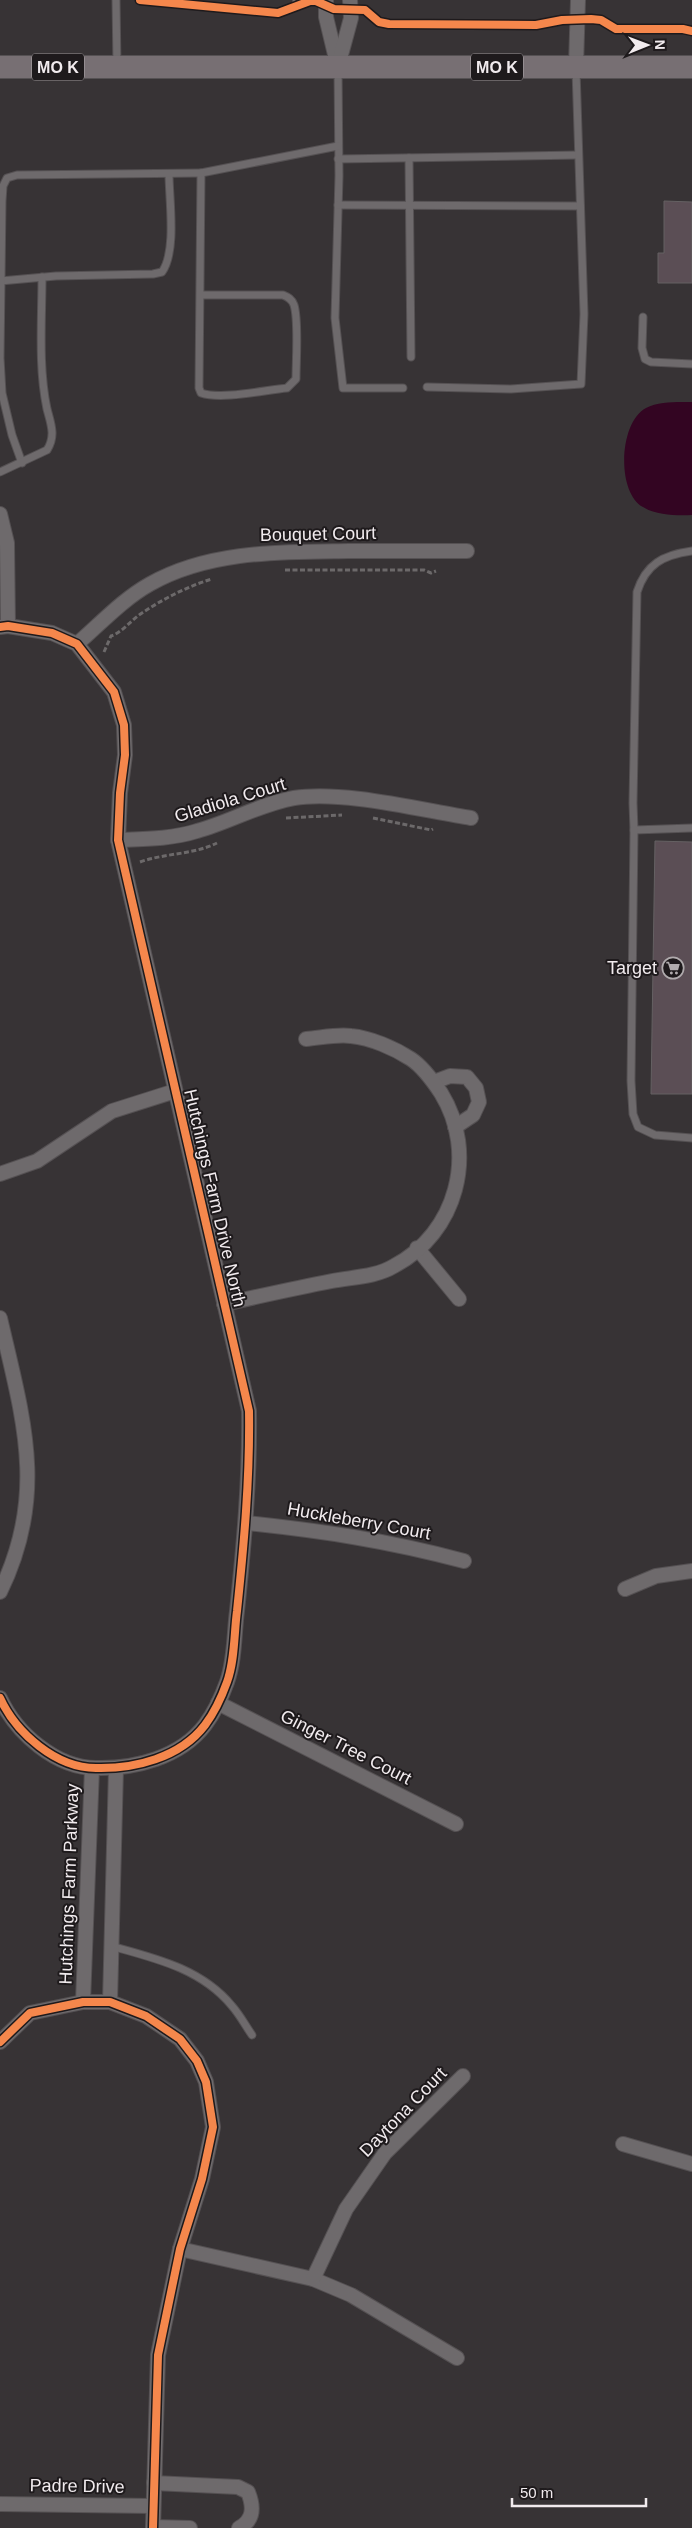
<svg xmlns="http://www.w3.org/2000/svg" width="692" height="2528" font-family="Arial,sans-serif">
<rect width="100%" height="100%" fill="#373335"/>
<path fill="#330522" d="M692,402V515C678,516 655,515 643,507C616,492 619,422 646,408C659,401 678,402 692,402Z"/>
<g fill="#5b4e55" stroke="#656163">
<polygon points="664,201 692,202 692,283 658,283 658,253 664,253"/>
<polygon points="655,841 692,842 692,1094 651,1094"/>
</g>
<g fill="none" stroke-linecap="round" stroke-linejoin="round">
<g stroke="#555153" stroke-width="9">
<g id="lane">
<polyline points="116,0 117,65"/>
<polyline points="338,69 339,176 335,318 343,388 403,388"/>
<polyline points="409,158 411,357"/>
<polyline points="338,159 578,155"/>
<polyline points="338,205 580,206"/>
<path d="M0,281L56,276L153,274L162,272C177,251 169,199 169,174"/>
<path d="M200,295H283C288,297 292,299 294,305C299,321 296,361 296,379L287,388C265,390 222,400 201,393L199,388L201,173L338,146"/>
<polyline points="643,317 642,348 645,359 651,362 692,364"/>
<polyline points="427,387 511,389 581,384 584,314 576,70"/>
<polyline points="22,463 12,435 2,393 0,358 2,201 3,186 7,178 17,175 201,173"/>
<path d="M0,472L47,450C56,436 51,424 47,409C38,366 42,320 42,277"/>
<path d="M692,551C663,555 646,564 637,592L633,803L634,830L692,828"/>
<polyline points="634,830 631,1081 633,1114 638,1127 655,1135 692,1138"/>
<path d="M111,1946C155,1958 202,1969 232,2006C240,2015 245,2025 252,2035"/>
</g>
</g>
<g stroke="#555153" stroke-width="16">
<g id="street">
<polyline points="326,0 326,17 337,63"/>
<polyline points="338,66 351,18 350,0"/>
<polyline points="576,66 578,0"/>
<polyline points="0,514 7,543 8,626"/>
<path d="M0,627L8,626L52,633L77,644L114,692L124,725L125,755L120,793L118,840L249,1411C250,1478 244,1544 237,1611C234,1633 235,1660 227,1682C222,1696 214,1713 205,1725C180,1758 134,1769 96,1768C56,1768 16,1733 0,1698"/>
<path d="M77,644C100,624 123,599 150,584C210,550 283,552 349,551C389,551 428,551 467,551"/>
<path d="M118,840C145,839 172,839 197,831C230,822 260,804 294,798C342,790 421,810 471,818"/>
<polyline points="434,1082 450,1076 467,1077 476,1088 479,1102 473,1115 455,1127"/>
<polyline points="0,1174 37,1161 112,1111 175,1091"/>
<polyline points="417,1248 459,1299"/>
<path d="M224,1304C260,1296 296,1288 332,1281C353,1277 376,1277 394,1266C457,1233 478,1153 441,1093C433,1081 423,1067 411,1059C394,1048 371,1038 351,1036C337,1034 320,1038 306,1039"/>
<path d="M0,1318C23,1418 48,1494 0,1592"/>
<path d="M247,1523C324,1531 389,1541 464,1561"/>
<polyline points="625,1589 656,1576 692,1571"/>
<polyline points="218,1703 456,1824"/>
<polyline points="83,2002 92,1768"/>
<polyline points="110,2002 116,1769"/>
<polyline points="0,2042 30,2013 83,2002 110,2002 146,2016 180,2039 197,2061 206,2082 213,2127 202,2179 180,2249 158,2355 153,2528"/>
<polyline points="623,2144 692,2164"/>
<polyline points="180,2249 313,2279 351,2295 457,2358"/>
<polyline points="313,2279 346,2209 385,2153 463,2076"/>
<path d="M154,2483L238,2487L248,2492C254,2507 254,2520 239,2528"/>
<polyline points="0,2504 153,2506"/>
<polyline points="153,2527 190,2528"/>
</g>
</g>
<g stroke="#555153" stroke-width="24">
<polyline id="primary" points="0,67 692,67"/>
</g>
<g stroke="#6c696a" stroke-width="3" stroke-dasharray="5 2.5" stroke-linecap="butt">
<polyline points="293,0 299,6"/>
<polyline points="285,570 424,570 431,573 436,571"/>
<path d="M104,652L111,636C123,632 131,620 142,613C163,599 188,586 212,579"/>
<polyline points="286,818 342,815"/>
<polyline points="373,818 431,830 433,829"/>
<path d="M140,862C165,853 192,855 217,843"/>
</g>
<use href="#lane" stroke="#6e6a6c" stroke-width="7"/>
<use href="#street" stroke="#6e6a6c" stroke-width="14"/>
<use href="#primary" stroke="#776f73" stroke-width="22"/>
<g stroke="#1e1a1c" stroke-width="11">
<g id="cycleway">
<polyline points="140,0 278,13 310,1 316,1 334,9 365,10 379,22 389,24 536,25 562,20 591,19 601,20 616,29 683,29 692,31"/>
<path d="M0,627L8,626L52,633L77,644L114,692L124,725L125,755L120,793L118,840L249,1411C250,1478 244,1544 237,1611C234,1633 235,1660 227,1682C222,1696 214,1713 205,1725C180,1758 134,1769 96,1768C56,1768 16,1733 0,1698"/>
<polyline points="0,2042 30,2013 83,2002 110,2002 146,2016 180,2039 197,2061 206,2082 213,2127 202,2179 180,2249 158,2355 153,2528"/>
</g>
</g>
<use href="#cycleway" stroke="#f5874c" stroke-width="8"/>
</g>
<defs>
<g id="supermarket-ring" transform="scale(1.125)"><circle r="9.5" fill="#1e1a1c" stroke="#b0abad" stroke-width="1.5"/><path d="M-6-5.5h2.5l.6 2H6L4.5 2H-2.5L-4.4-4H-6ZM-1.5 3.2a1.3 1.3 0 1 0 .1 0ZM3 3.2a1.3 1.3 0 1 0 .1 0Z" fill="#b0abad"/></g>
</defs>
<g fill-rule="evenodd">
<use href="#supermarket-ring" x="673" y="968"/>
</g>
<g text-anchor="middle" stroke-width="4" stroke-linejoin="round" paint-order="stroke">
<g fill="#1e1a1c" stroke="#b2acaf" stroke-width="1">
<rect x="32" y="53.5" width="52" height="27" rx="4"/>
<rect x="471" y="53.5" width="52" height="27" rx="4"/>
</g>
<g font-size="16" font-weight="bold" fill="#f1ebee">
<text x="58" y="73">MO K</text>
<text x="497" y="73">MO K</text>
</g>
<g font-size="18" fill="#f1ebee" stroke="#1e1a1c">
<text transform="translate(318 534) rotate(-1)" y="6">Bouquet Court</text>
<text transform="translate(230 800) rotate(-17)" y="6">Gladiola Court</text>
<text transform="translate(215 1198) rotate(77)" y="6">Hutchings Farm Drive North</text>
<text transform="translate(359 1521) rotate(10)" y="6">Huckleberry Court</text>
<text transform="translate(346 1747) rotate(27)" y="6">Ginger Tree Court</text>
<text transform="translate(69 1884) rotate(-88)" y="6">Hutchings Farm Parkway</text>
<text transform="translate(403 2112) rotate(-46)" y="6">Daytona Court</text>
<text transform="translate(77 2486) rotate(1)" y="6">Padre Drive</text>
</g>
<g font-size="18" fill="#f1ebee" stroke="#1e1a1c" text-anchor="end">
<text x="657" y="974">Target</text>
</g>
</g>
<g transform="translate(647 45) rotate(89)" stroke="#1e1a1c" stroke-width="4" paint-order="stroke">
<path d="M0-4L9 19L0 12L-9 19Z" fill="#f1ebee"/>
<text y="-8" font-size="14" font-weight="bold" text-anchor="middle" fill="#f1ebee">N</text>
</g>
<path d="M512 2498v8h134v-8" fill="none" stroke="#f1ebee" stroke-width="2.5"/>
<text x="520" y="2498" font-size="15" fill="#f1ebee" stroke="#1e1a1c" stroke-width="4" paint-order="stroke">50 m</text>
</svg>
